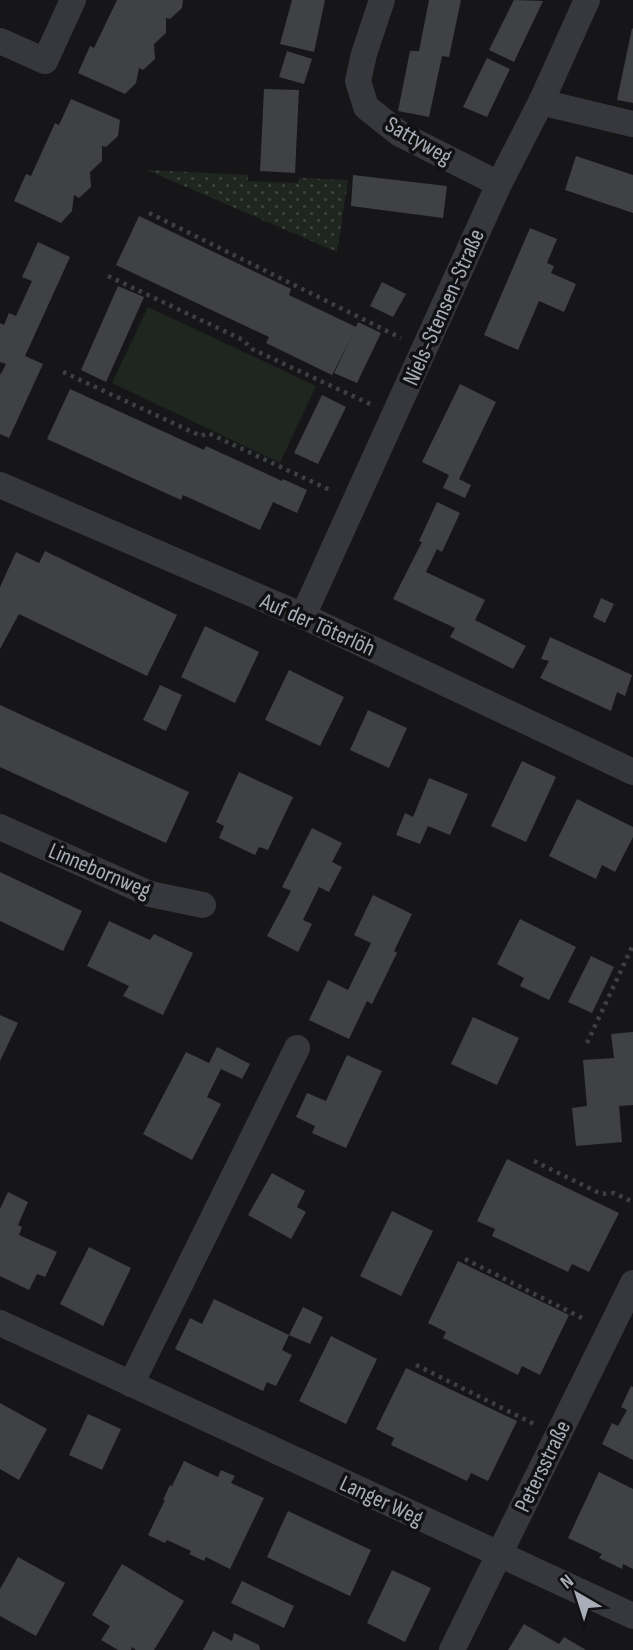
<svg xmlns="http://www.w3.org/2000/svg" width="633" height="1650" font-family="'Sofia Sans Condensed',sans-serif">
<defs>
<pattern id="park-dots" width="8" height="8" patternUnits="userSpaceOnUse" patternTransform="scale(1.75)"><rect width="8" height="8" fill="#1e261f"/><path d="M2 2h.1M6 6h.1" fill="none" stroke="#3c433d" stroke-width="1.8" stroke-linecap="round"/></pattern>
</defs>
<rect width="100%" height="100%" fill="#161618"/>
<polygon fill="#1e261f" points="148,307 316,386 280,463 112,383"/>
<polygon fill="url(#park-dots)" points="147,170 248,175 248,181 298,183 299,178 348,180 337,252"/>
<g fill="#404145">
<polygon points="117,0 183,0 182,8 170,19 166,18 166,33 154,44 155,59 143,70 139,68 136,83 125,94 78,73 90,46 94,48"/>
<polygon points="292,0 325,0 314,52 280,44"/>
<polygon points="429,0 461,0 449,57 442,56 429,117 398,111 410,51 419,51"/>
<polygon points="514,0 543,1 514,62 489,50"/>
<polygon points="632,28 633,29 633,103 617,100"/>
<polygon points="287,51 312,59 304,84 279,77"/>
<polygon points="487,58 510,69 487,117 463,107"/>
<polygon points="264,89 299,90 295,173 260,171"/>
<polygon points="71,99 120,120 118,136 106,147 102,146 102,161 90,172 91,187 79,198 74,195 72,211 61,223 14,201 26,174 31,176 55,123 59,125"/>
<polygon points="576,156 633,175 633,213 565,190"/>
<polygon points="353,175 447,186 443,218 351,206"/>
<polygon points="139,216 291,289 289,295 356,327 358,322 381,333 357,383 334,373 352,336 332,375 266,343 269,337 116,265"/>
<polygon points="530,228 557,239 547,263 554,266 551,273 576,284 564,312 539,301 518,350 484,335"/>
<polygon points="38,242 70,257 25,356 43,364 9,438 0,434 0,373 1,374 6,364 0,362 0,323 4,325 9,313 16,316 32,281 22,277"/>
<polygon points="382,282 406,294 393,317 370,306"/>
<polygon points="118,286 144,297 106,382 81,370"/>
<polygon points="460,384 496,402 459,479 471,485 465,498 443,488 449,475 422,462"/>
<polygon points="70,389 204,450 206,446 282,481 283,479 307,490 297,513 273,502 260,530 183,495 181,500 47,439"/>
<polygon points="322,395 346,407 318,464 294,453"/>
<polygon points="437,502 460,513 442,552 437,549 426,572 485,600 475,620 526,646 513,669 450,637 455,628 393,599 422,542 419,541"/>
<polygon points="45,551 177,615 147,676 19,614 0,649 0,587 16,552 39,563"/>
<polygon points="601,598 614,604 605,623 593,617"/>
<polygon points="205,626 259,652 235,703 181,677"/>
<polygon points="550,637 632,675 625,696 617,692 611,711 540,678 549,661 541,659"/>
<polygon points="289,670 344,697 320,746 265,720"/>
<polygon points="160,685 182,695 166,731 143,720"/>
<polygon points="0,705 189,792 166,843 0,767"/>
<polygon points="368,710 407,728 389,768 350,750"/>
<polygon points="522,761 556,777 526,842 491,826"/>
<polygon points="239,772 293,797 268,850 259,847 255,855 219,838 224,826 216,822"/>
<polygon points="429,778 468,794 450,835 428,826 420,844 396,835 405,813 413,817"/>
<polygon points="577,799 633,827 633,837 615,872 602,865 596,879 549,856"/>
<polygon points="312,828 342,843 332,862 342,867 329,892 319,887 303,920 312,924 298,952 267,936 291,891 282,887"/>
<polygon points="0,872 82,911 63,951 0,921"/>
<polygon points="373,895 412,914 394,951 397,953 372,1004 367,1001 349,1039 309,1020 328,980 348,990 371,943 354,935"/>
<polygon points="520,919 576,947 549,1000 520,986 524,978 497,964"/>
<polygon points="109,921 150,940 154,934 193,953 163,1015 123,996 129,986 87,966"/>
<polygon points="591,956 614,967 592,1013 568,1002"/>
<polygon points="0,1015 18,1023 0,1061"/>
<polygon points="473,1017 519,1038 497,1085 451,1064"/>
<polygon points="633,1032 633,1105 619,1106 622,1142 576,1146 572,1108 587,1106 583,1060 614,1058 611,1034"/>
<polygon points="217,1047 250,1064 242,1079 221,1069 207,1097 221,1104 192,1160 143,1134 186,1052 209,1063"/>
<polygon points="347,1055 382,1071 346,1148 312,1133 315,1126 296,1117 307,1093 326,1101"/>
<polygon points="507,1159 619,1213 589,1272 572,1264 568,1272 492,1236 495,1229 477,1221"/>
<polygon points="272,1173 305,1191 297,1207 306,1212 291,1239 248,1215"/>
<polygon points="8,1192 28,1202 18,1225 22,1227 19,1235 57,1252 45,1277 37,1274 29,1290 0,1276 0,1209"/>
<polygon points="392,1211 433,1231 401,1296 360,1276"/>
<polygon points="89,1247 131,1268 103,1326 60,1304"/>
<polygon points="458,1261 569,1315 540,1375 522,1366 518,1375 443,1338 446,1332 428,1323"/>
<polygon points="214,1299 289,1335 282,1350 292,1355 276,1386 267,1382 263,1391 175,1349 190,1318 202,1324"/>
<polygon points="303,1307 323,1317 310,1344 289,1335"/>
<polygon points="331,1336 377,1359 346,1424 299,1401"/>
<polygon points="406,1368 517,1421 488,1481 471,1473 467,1481 391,1445 394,1438 376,1429"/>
<polygon points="631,1386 633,1387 633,1460 602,1444 612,1423 618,1426 627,1410 621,1407"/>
<polygon points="0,1403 47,1429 19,1480 0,1469"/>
<polygon points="88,1414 121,1429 102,1470 69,1455"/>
<polygon points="184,1461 218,1477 221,1470 230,1474 235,1476 231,1483 264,1498 230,1569 206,1557 204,1561 189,1554 191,1551 167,1540 165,1543 148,1535 165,1500 163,1500 170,1485 172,1486"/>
<polygon points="599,1472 633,1489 633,1569 623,1564 622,1569 614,1565 599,1558 602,1554 568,1538"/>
<polygon points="288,1511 371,1550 350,1596 267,1557"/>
<polygon points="18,1557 65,1583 36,1636 0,1616 0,1589"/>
<polygon points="122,1564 184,1601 154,1650 136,1650 132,1647 131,1650 118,1650 101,1640 110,1626 92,1615"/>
<polygon points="392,1570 431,1588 405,1642 367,1623"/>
<polygon points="242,1581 294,1606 284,1628 231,1603"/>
<polygon points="524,1624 559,1644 564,1637 586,1650 508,1650"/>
<polygon points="213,1631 232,1641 234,1633 259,1645 260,1650 203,1650"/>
</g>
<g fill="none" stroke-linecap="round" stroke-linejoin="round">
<g stroke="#3d3f44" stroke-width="4.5" stroke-dasharray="3.5 5" stroke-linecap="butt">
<polyline points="149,213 401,338"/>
<polyline points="108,276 243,340 252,349 370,404"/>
<polyline points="63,372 201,436 208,433 332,491"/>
<polyline points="587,1043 633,945"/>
<polyline points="534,1161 601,1194 614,1193 633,1202"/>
<polyline points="465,1259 586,1320"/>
<polyline points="416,1365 534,1424"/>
</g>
<g stroke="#37383d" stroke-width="26">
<polyline points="382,0 364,54 358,81 366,107 400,134 499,184"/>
<polyline points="0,41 45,61 73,0"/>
<polyline points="542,100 553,105 633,124"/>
<polyline points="0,485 303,616 633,772"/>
<polyline points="303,616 499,184 542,100 587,0"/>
<polyline points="0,827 150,894 203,905"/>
<polyline points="0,1323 633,1616"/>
<polyline points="131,1384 297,1048"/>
<polyline points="452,1650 633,1283"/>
</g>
</g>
<g text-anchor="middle" stroke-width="7" stroke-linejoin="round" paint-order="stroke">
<g font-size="23" fill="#a8adb8" stroke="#111113">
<text transform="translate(419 140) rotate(30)" y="8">Sattyweg</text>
<text transform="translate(443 307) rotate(-66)" y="8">Niels-Stensen-Straße</text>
<text transform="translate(318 624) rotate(24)" y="8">Auf der Töterlöh</text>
<text transform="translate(100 870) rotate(23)" y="8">Linnebornweg</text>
<text transform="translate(542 1466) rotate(-64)" y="8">Petersstraße</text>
<text transform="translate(382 1500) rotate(25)" y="8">Langer Weg</text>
</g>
</g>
<g transform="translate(577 1594) rotate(321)" stroke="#111113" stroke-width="5" paint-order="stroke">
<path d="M0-5L12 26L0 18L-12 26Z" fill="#a8adb8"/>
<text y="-10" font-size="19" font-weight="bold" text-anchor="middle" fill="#a8adb8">N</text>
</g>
</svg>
